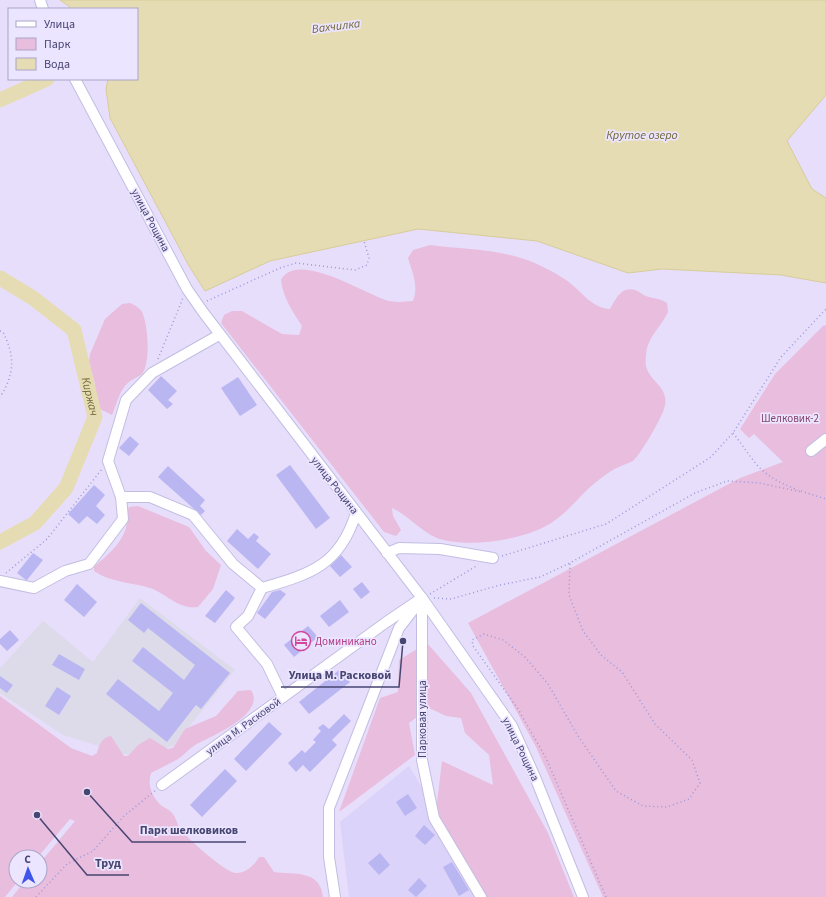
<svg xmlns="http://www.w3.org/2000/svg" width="826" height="897" font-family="'Source Sans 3',sans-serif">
<rect width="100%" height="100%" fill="#e7defc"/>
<polygon fill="#dbd3f9" points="409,766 487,897 349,897 340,822"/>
<polygon fill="#dddbea" points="140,598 235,670 173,746 134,757 63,735 0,693 0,668 43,621 93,662"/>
<g fill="#e9bdde">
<path d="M430,245C461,249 495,249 524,259C535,262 562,276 570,283C583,293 592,308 610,309C616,299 621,286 635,290C639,291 642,295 646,296C654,299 660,298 667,303L668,312C662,325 651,334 647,348C646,354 645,361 646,366C650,383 671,387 664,409C661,419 641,454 633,461C629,463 623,465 619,467C611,470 603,477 596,482C581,494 570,510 554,521C528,540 467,549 437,538C420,531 408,515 392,508L393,516L401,530L396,536L384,532L221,323L224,315L232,311H242L282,334L299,335L302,326C293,312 283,298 281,280C282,278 284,275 287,273C309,259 361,291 383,299C392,303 403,302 413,301C419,286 412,272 408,258L413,250Z"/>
<path d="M130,303C135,305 140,308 142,312C148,324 151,363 142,374C139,377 132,379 129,382C119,390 117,404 112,415L96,407L95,384L89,362L90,354L105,319L122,304Z"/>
<polygon points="826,325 826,897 603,897 536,747 468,623 740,478 783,462 754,434 749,438 740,429 775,374 823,326"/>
<path d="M138,506L189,527L206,551L221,565L213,589L198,607C179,610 167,594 150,588C131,582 112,583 94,571V567C106,556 121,545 126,528C128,521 125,514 129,507Z"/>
<polygon points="427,643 471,693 548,833 574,897 487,897 436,811 442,761 493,785 489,755 465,733 461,718 446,716 429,708 409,723 415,755 339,812 380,698 398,692 399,660"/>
<path d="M251,690C267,715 209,737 195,745C189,749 184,755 178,759C169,764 160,768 151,773C147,785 152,797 162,806C165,808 170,810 172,813C176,817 177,824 180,829C188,839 224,871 235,873C246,874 255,864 259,857H264L274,872C294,875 320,869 323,897H12L25,881H40V863L75,821L70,819L38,857H16V881H18L5,897H0V696L71,748L92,756L97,753C99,745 102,737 111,736L124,756H128L138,745L150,738L168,749L173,748L185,729L216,716L238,691Z"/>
</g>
<polygon fill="#e6dcb3" stroke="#d7cc99" points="60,0 826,0 826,95 787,141 812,189 826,198 826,283 781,275 662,269 628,273 537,241 418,229 270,261 205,291 189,266 110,118 106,89 108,79 137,79 137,9 70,9 70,7"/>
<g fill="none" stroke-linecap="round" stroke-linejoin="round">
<g stroke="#e6dcb3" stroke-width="15">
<polyline points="0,100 47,79"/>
<path id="s1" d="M0,278L33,298L74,330L95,417L66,488L35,523L0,542"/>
</g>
</g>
<g fill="#b9b6f2">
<polygon points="161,376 177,391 168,400 173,404 167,409 148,390"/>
<polygon points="238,377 257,405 240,416 221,388"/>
<polygon points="130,436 139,444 129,456 119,448"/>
<polygon points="290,465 330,518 316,529 276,475"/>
<polygon points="168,466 205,500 200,506 205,511 201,515 158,477"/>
<polygon points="94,485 105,495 96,506 105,515 97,524 87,516 79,524 68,514"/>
<polygon points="237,529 248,539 254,533 259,537 256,541 271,554 258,569 227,541"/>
<polygon points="33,553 43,560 27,580 26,580 17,573"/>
<polygon points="341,555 352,567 340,577 330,566"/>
<polygon points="362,582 370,592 361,599 353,589"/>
<polygon points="77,584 97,602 84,617 64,600"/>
<polygon points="226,590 235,598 215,623 205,616"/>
<polygon points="280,590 286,594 265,619 257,613 272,592"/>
<polygon points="340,600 349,612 329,627 320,616"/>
<polygon points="141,603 230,673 201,709 196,705 167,742 106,694 118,679 159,711 173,693 132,661 143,647 184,680 195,665 148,628 144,633 128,620"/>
<polygon points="308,626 318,637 294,657 284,645"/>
<polygon points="10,630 19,640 7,651 0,644 0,639"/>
<polygon points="59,654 85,669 79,680 52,665"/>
<polygon points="339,670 350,682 309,714 299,702"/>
<polygon points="0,676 13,685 7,693 0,688"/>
<polygon points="57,687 71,696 59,715 45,706"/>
<polygon points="344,714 351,721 332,740 337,745 310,772 303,765 296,772 288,763 302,750 305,753 316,742 313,740 321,731 318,728 323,724 329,729"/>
<polygon points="269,722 282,734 246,771 234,759"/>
<polygon points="225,769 237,781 202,817 190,805"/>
<polygon points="408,794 417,808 405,816 396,802"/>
<polygon points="424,825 435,835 425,845 415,836"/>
<polygon points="380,853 390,865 379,875 368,863"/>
<polygon points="452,862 469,890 459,896 443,867"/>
<polygon points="419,878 427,886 416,897 408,890"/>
</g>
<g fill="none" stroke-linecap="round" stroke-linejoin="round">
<g stroke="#c2bee2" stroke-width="12">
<g id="minor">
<polyline points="40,0 43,9"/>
<polyline points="75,79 187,289 203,312 422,598 512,726 535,777 583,897"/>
<polyline points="811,451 826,439"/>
<polyline points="121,497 150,497 193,515 233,564 262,588"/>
<polyline points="387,553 399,548 440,549 493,558"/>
<polyline points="0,581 34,588 65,571 89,564 123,519 121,497 108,461 126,400 152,373 219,335"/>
<polyline points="422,598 422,760 434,818 481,897"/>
<path d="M283,697L267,664L236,627L248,616L262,588C311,574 340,565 356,513"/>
<polyline points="162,785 385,623 422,598"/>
<polyline points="335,897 329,857 329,808 399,628 417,605"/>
</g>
</g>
<g stroke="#9c99d6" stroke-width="1.5" stroke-dasharray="1 3" stroke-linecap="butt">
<polyline points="207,301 280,268 296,263 355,270 367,265 369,258 364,241"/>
<path d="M0,331L3,332C15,356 15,374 0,397"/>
<polyline points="158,359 183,298"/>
<path d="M733,433C742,444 749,456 758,466C769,478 783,484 798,490"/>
<polyline points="801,491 826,499"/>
<polyline points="502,556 606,524 711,457 733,433 781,357 826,309"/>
<polyline points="6,573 47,539 102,469"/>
<polyline points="430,594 478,565"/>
<polyline points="434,598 451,599 500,585 540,577 570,563"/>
<polyline points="36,897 67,864 93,851 124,816 156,790"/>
<polyline points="606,897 546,758 518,709 473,646 472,640 484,634 503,640 525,657 548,684 578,736 616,791 643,806 667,807 689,799 700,783 692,760 655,724 622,672 601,655 583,631 569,595 570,563 695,493 727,481 759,483 802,492"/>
</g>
<use href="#minor" stroke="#fff" stroke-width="10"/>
</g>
<defs>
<g id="hotel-ring" transform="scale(1)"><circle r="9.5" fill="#ece5ff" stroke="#d1479c" stroke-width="1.5"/><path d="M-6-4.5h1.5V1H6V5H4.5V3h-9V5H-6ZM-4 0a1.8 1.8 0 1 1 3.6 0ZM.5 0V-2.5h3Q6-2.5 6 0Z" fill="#d1479c"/></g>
</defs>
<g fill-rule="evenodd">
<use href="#hotel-ring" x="301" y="641"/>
</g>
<g text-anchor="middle" stroke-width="3.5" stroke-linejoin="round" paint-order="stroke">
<g font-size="11" fill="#474672" stroke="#ece5ff">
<text transform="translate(151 220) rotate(62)" y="4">улица Рощина</text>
<text transform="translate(335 485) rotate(52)" y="4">улица Рощина</text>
<text transform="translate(422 719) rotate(-90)" y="4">Парковая улица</text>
<text transform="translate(243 726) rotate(-36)" y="4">улица М. Расковой</text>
<text transform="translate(521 749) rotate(64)" y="4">улица Рощина</text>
</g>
<g font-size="11" fill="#84436d" stroke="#ece5ff">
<text x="790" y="422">Шелковик-2</text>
</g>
<g font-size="11" fill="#b23c85" stroke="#ece5ff" text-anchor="start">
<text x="315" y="645">Доминикано</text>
</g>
<g font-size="12" font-style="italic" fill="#726838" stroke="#ece5ff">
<text transform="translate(336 26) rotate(-7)" y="4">Вахчилка</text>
<text x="642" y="139">Крутое озеро</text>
<text dy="4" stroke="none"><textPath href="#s1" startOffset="159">Киржач</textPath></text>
</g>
</g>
<path fill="none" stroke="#474672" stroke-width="1.5" d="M403 641L399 687H281M87 792L132 842H246M37 815L87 875H129"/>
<g fill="#474672" stroke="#ece5ff" stroke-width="1.5">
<circle cx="403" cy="641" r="4"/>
<circle cx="87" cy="792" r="4"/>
<circle cx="37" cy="815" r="4"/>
</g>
<g font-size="12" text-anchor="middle" font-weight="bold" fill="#474672" stroke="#ece5ff" stroke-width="3.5" stroke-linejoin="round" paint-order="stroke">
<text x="340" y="679">Улица М. Расковой</text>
<text x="189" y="834">Парк шелковиков</text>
<text x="108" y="867">Труд</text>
</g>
<rect x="8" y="8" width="130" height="72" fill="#ece5ff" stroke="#aaa5c7"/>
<rect x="16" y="21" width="20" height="6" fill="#ffffff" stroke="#aaa5c7"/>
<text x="44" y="28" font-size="12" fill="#474672">Улица</text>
<rect x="16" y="38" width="20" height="12" fill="#e9bdde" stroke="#aaa5c7"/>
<text x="44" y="48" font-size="12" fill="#474672">Парк</text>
<rect x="16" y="58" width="20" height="12" fill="#e6dcb3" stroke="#aaa5c7"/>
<text x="44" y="68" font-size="12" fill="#474672">Вода</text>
<g transform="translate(28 869) rotate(358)"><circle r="19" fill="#ece5ff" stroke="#aaa5c7"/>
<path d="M0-3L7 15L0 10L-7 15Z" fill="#4054ea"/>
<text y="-6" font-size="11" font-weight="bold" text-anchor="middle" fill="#474672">С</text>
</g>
</svg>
